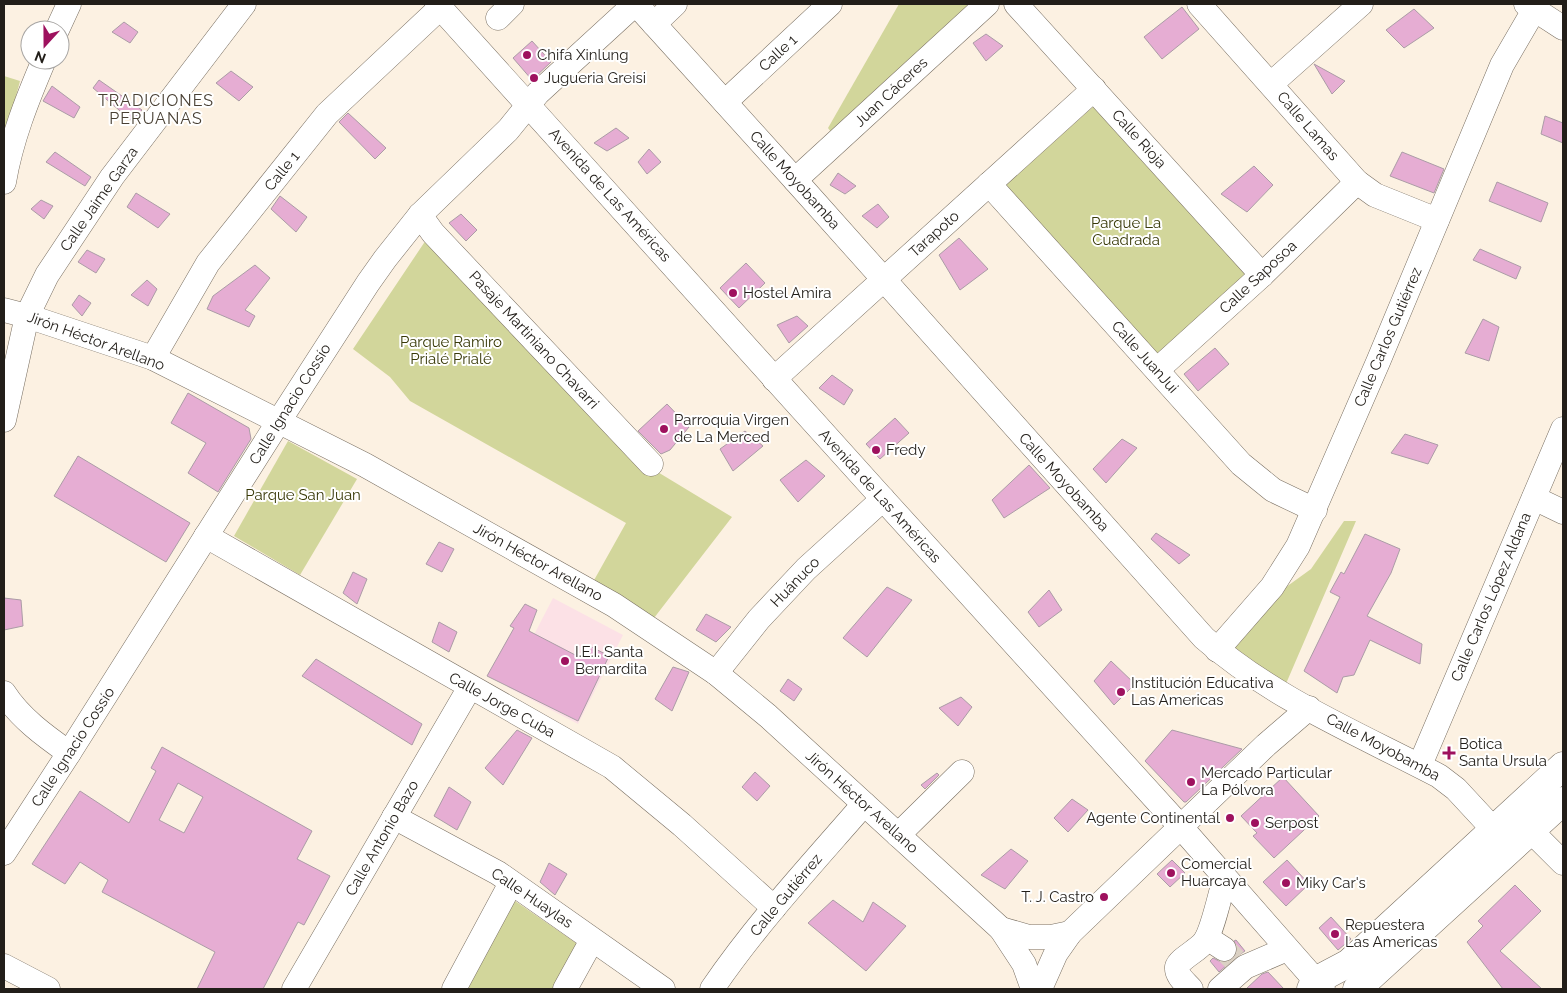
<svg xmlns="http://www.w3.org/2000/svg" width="1567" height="993" font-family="Raleway,sans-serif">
<rect width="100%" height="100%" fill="#fcf1e2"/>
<polygon fill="#fce1e6" points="553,598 623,635 578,724 507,687"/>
<g fill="#d2d69b">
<polygon points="899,4 975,4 834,136 828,128"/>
<polygon points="4,76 20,81 5,138 4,138"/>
<polygon points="1095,105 1248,276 1157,357 1003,187"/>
<polygon points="430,234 653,476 656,471 732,517 654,618 593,582 626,523 410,401 390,377 353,349"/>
<polygon points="288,441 357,479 300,575 234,536"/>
<polygon points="1344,521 1356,521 1285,686 1225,647 1282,590 1311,569"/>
<polygon points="515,901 579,945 556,989 467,989"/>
</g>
<g fill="#e6add3" stroke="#ab9ca6" fill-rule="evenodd">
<polygon points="1182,7 1199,29 1162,59 1144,37"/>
<polygon points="1414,9 1434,28 1404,48 1386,30"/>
<polygon points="124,22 138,32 130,43 112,32"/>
<polygon points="986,34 1003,46 986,61 973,43"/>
<polygon points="532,41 551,62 532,80 513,58"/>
<polygon points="1314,64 1345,81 1332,94"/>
<polygon points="231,71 253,87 239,101 216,83"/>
<polygon points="99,80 142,110 132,121 93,88"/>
<polygon points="52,86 80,107 74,118 43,101"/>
<polygon points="348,113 386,148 375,159 339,122"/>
<polygon points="1545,116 1563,123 1563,143 1541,134"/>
<polygon points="616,128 629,138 607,151 594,143"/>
<polygon points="649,149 661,162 647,174 638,162"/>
<polygon points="55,152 91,177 85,186 46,162"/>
<polygon points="1402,152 1444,169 1434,193 1390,176"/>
<polygon points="1254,166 1273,185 1247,212 1221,194"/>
<polygon points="838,173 856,186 845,194 830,185"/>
<polygon points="1497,182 1548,203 1541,222 1489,201"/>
<polygon points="136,193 170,214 158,228 127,207"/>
<polygon points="280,196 307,217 296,232 271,209"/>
<polygon points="41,200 53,206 44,219 31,209"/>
<polygon points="878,204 889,217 877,228 862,216"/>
<polygon points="461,214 477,230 466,241 449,223"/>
<polygon points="959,238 988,269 960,290 939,255"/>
<polygon points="1480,249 1521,267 1516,279 1473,260"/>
<polygon points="87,250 105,259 96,273 78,262"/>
<polygon points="746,263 765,283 739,308 720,288"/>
<polygon points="255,265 270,278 245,310 255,316 249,327 207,309 213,296"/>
<polygon points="147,280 157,289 148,306 131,295"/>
<polygon points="79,295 91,303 82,316 72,305"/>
<polygon points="797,316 808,326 789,343 777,325"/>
<polygon points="1483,319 1499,327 1489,361 1465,353"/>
<polygon points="1215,348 1229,364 1198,391 1184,374"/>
<polygon points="832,375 853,390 844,405 819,388"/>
<polygon points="188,393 249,428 251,439 218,492 188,473 206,443 171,423"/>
<polygon points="667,404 689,427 670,450 661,454 638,431"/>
<polygon points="895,418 909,433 880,459 866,444"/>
<polygon points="745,431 763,446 733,471 720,449"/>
<polygon points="1405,434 1438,445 1428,464 1391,453"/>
<polygon points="1122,439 1137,448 1106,483 1093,469"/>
<polygon points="78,456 190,523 166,562 54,496"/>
<polygon points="806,460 825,476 798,502 780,480"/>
<polygon points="1029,465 1050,488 1004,518 992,500"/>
<polygon points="1156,533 1190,555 1179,564 1151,539"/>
<polygon points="1365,534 1400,549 1391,573 1367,616 1422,644 1420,664 1370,640 1354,675 1343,677 1337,693 1304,671 1340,597 1330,592 1341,572 1344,574"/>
<polygon points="439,542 454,549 442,572 426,564"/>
<polygon points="353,572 367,579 357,604 343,593"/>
<polygon points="887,587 912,600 867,657 843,638"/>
<polygon points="1049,590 1062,610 1039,627 1028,612"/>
<polygon points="4,598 21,600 23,626 4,630"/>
<polygon points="525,604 537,610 529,631 581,658 588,645 609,656 578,721 487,676 514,628 510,626"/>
<polygon points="706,614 731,627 716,642 696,630"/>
<polygon points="439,622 457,632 449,652 432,642"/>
<polygon points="316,659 422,724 412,745 302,676"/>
<polygon points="1111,661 1135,684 1114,705 1094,681"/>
<polygon points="673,667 689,672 672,711 655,699"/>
<polygon points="788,679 802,689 794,701 780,691"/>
<polygon points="961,697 972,707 958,726 939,708"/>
<polygon points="517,730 532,738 503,785 485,768"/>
<polygon points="1172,730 1242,749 1186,802 1184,802 1145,761"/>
<path d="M162,747L312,831L297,859L330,876L304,925L298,922L263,989H197L215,952L102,892L108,880L80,862L65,884L32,864L80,791L129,823L156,771L151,768ZM178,783L203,797L184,833L159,820Z"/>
<polygon points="755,772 770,786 757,801 742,787"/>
<polygon points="937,773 939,775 925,789 921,785"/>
<polygon points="1283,777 1319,816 1274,858 1253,836 1257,833 1241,816"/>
<polygon points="449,787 471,802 457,830 434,816"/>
<polygon points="1072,799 1088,810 1068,832 1054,818"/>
<polygon points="1011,849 1028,861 1005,889 981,875"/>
<polygon points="1172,860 1185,873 1170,887 1157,874"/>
<polygon points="1287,860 1309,884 1286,906 1263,882"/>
<polygon points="549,863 567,874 555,895 540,882"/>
<polygon points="1515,885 1541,911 1500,951 1542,989 1503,989 1467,942 1483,926 1478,921"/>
<polygon points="833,900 863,922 873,902 906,926 866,971 808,923"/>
<polygon points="1331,917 1351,939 1338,950 1319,928"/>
<polygon points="1236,940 1245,951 1236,957 1219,972 1210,961 1213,958 1223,963 1231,961 1235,957 1238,950 1234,941"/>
<polygon points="1268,972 1284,989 1246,989 1262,974"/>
</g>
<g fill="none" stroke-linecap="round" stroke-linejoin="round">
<polyline stroke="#dbd1c4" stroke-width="24" stroke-dasharray="24 12" stroke-linecap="butt" points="1224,949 1235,960"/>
<g stroke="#796f62" stroke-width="25">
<g id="minor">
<polyline points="437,4 883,499 1180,826 1323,989"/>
<path d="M636,4L795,180L1204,638C1272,698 1359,734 1439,776L1456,789L1494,830L1531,831L1563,863"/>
<polyline points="1016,4 1262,275"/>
<polyline points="1199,4 1357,182 1375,195 1437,220"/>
<polyline points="1526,4 1563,28"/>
<polyline points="498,18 512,4"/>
<polyline points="654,24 675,4"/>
<polyline points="57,30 69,4"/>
<polyline points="1271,84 1361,4"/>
<polyline points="725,102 830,4"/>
<polyline points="795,180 987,4"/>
<path d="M4,182C11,140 27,100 44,60"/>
<polyline points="989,184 1241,464 1273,490 1315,510"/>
<polyline points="420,215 433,233 651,464"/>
<polyline points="4,310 27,316 153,358 365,465 614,605 716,673 768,716 1001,929 1024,964 1033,989"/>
<polyline points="153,358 208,263 327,114 440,8"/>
<polyline points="1157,370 1262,275 1357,182"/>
<polyline points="774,379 1094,89"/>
<polyline points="4,420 27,316 47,275 112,177 244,4"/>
<polyline points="1534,498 1563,512"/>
<polyline points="206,536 612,767 682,825 774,908"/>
<polyline points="1217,650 1272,587 1298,546 1378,362 1502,65 1534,10"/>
<polyline points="716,673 759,619 806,569 883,499"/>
<path d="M4,693C20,718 45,736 69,753"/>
<polyline points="1420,765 1563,429"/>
<polyline points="394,817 498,873 663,989"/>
<polyline points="898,835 962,772"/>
<polyline points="4,853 69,753 279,421 368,283 385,259 420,215 508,130 538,93 635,4"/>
<polyline points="1001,929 1029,937 1051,937 1070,933"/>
<polyline points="1207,938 1224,949"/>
<polyline points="4,966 48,989"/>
<polyline points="294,989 470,687"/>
<polyline points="454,989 511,883"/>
<polyline points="565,989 592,940"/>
<path d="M712,989C757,923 812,864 864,804"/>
<polyline points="1040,989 1056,953 1070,933 1266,745 1309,708"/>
<path d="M1191,989C1186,983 1176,976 1177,967C1179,959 1199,950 1205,941C1213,929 1220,894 1225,878"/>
<polyline points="1220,989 1245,967 1287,949"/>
</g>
</g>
<g stroke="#796f62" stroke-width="29">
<g id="major">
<polyline points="1311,989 1315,981 1349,963 1563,766"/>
<polyline points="1357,989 1563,801"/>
</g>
</g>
<use href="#minor" stroke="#fff" stroke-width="24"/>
<use href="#major" stroke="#fff" stroke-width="28"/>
</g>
<g fill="#9e115e" stroke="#fff" stroke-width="2">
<circle cx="527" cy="55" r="5"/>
<circle cx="534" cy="78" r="5"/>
<circle cx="733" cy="293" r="5"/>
<circle cx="664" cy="429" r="5"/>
<circle cx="876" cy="450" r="5"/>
<circle cx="565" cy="661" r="5"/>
<circle cx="1121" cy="692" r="5"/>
<path d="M1446.5 745.5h5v5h5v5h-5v5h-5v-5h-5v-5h5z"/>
<circle cx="1191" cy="782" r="5"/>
<circle cx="1230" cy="818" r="5"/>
<circle cx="1255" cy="823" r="5"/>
<circle cx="1171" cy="873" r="5"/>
<circle cx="1286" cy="883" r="5"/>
<circle cx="1104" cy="897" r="5"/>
<circle cx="1335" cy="934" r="5"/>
</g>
<g text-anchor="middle" stroke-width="4" stroke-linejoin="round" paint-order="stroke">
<g font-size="15" fill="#221e19" stroke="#fff">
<text transform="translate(778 53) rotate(-43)" y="5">Calle 1</text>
<text transform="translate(891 92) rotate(-43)" y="5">Juan Cáceres</text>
<text transform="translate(1308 126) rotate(49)" y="5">Calle Lamas</text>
<text transform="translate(1139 139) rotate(48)" y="5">Calle Rioja</text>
<text transform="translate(282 171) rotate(-51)" y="5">Calle 1</text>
<text transform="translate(795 180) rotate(48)" y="5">Calle Moyobamba</text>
<text transform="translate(610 195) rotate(48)" y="5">Avenida de Las Américas</text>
<text transform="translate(99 199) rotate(-55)" y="5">Calle Jaime Garza</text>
<text transform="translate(934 234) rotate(-42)" y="5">Tarapoto</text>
<text transform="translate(1258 277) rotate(-43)" y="5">Calle Saposoa</text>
<text transform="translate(1388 337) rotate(-67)" y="5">Calle Carlos Gutiérrez</text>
<text transform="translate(534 340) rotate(47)" y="5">Pasaje Martiniano Chavarri</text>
<text transform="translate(96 341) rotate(20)" y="5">Jirón Héctor Arellano</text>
<text transform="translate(1145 357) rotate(48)" y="5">Calle JuanJui</text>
<text transform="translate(290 404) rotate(-58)" y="5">Calle Ignacio Cossío</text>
<text transform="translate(1064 482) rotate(48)" y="5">Calle Moyobamba</text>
<text transform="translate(880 496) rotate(48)" y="5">Avenida de Las Américas</text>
<text transform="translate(538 562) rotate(29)" y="5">Jirón Héctor Arellano</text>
<text transform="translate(795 582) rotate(-46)" y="5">Huánuco</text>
<text transform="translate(1491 597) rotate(-67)" y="5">Calle Carlos López Aldana</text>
<text transform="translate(502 705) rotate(29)" y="5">Calle Jorge Cuba</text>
<text transform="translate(73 747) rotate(-57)" y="5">Calle Ignacio Cossío</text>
<text transform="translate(1383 747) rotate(28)" y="5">Calle Moyobamba</text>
<text transform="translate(862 802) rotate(42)" y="5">Jirón Héctor Arellano</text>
<text transform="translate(382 838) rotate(-60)" y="5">Calle Antonio Bazo</text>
<text transform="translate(786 895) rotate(-50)" y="5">Calle Gutiérrez</text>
<text transform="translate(532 898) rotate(34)" y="5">Calle Huaylas</text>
</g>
<g font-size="15" fill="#221e19" stroke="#fff" text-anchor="start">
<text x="537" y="60">Chifa Xinlung</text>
<text x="544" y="83">Jugueria Greisi</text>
<text x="743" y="298">Hostel Amira</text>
<text x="674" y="425">Parroquia Virgen<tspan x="674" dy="17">de La Merced</tspan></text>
<text x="886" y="455">Fredy</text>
<text x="575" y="657">I.E.I. Santa<tspan x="575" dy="17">Bernardita</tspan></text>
<text x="1131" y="688">Institución Educativa<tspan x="1131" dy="17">Las Americas</tspan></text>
<text x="1459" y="749">Botica<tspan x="1459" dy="17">Santa Ursula</tspan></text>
<text x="1201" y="778">Mercado Particular<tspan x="1201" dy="17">La Pólvora</tspan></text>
<text x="1220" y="823" text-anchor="end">Agente Continental</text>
<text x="1265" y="828">Serpost</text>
<text x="1181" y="869">Comercial<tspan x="1181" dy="17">Huarcaya</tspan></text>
<text x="1296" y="888">Miky Car's</text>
<text x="1094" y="902" text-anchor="end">T. J. Castro</text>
<text x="1345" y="930">Repuestera<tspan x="1345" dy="17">Las Americas</tspan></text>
</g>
<g font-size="15" fill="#393a09" stroke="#fff">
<text x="1126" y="228">Parque La<tspan x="1126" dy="17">Cuadrada</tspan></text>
<text x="451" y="347">Parque Ramiro<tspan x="451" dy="17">Prialé Prialé</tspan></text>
<text x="303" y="500">Parque San Juan</text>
</g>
<g font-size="16" letter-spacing="1" fill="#494034" stroke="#fff">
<text x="156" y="106">TRADICIONES<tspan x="156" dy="18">PERUANAS</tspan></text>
</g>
</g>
<rect width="1567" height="993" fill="none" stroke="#221e19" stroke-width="10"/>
<g transform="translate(45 45) rotate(201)"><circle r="24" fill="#ffffff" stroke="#a7a5a3"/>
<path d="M0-4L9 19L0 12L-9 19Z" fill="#9e115e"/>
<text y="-8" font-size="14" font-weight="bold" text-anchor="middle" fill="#221e19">N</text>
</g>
</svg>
